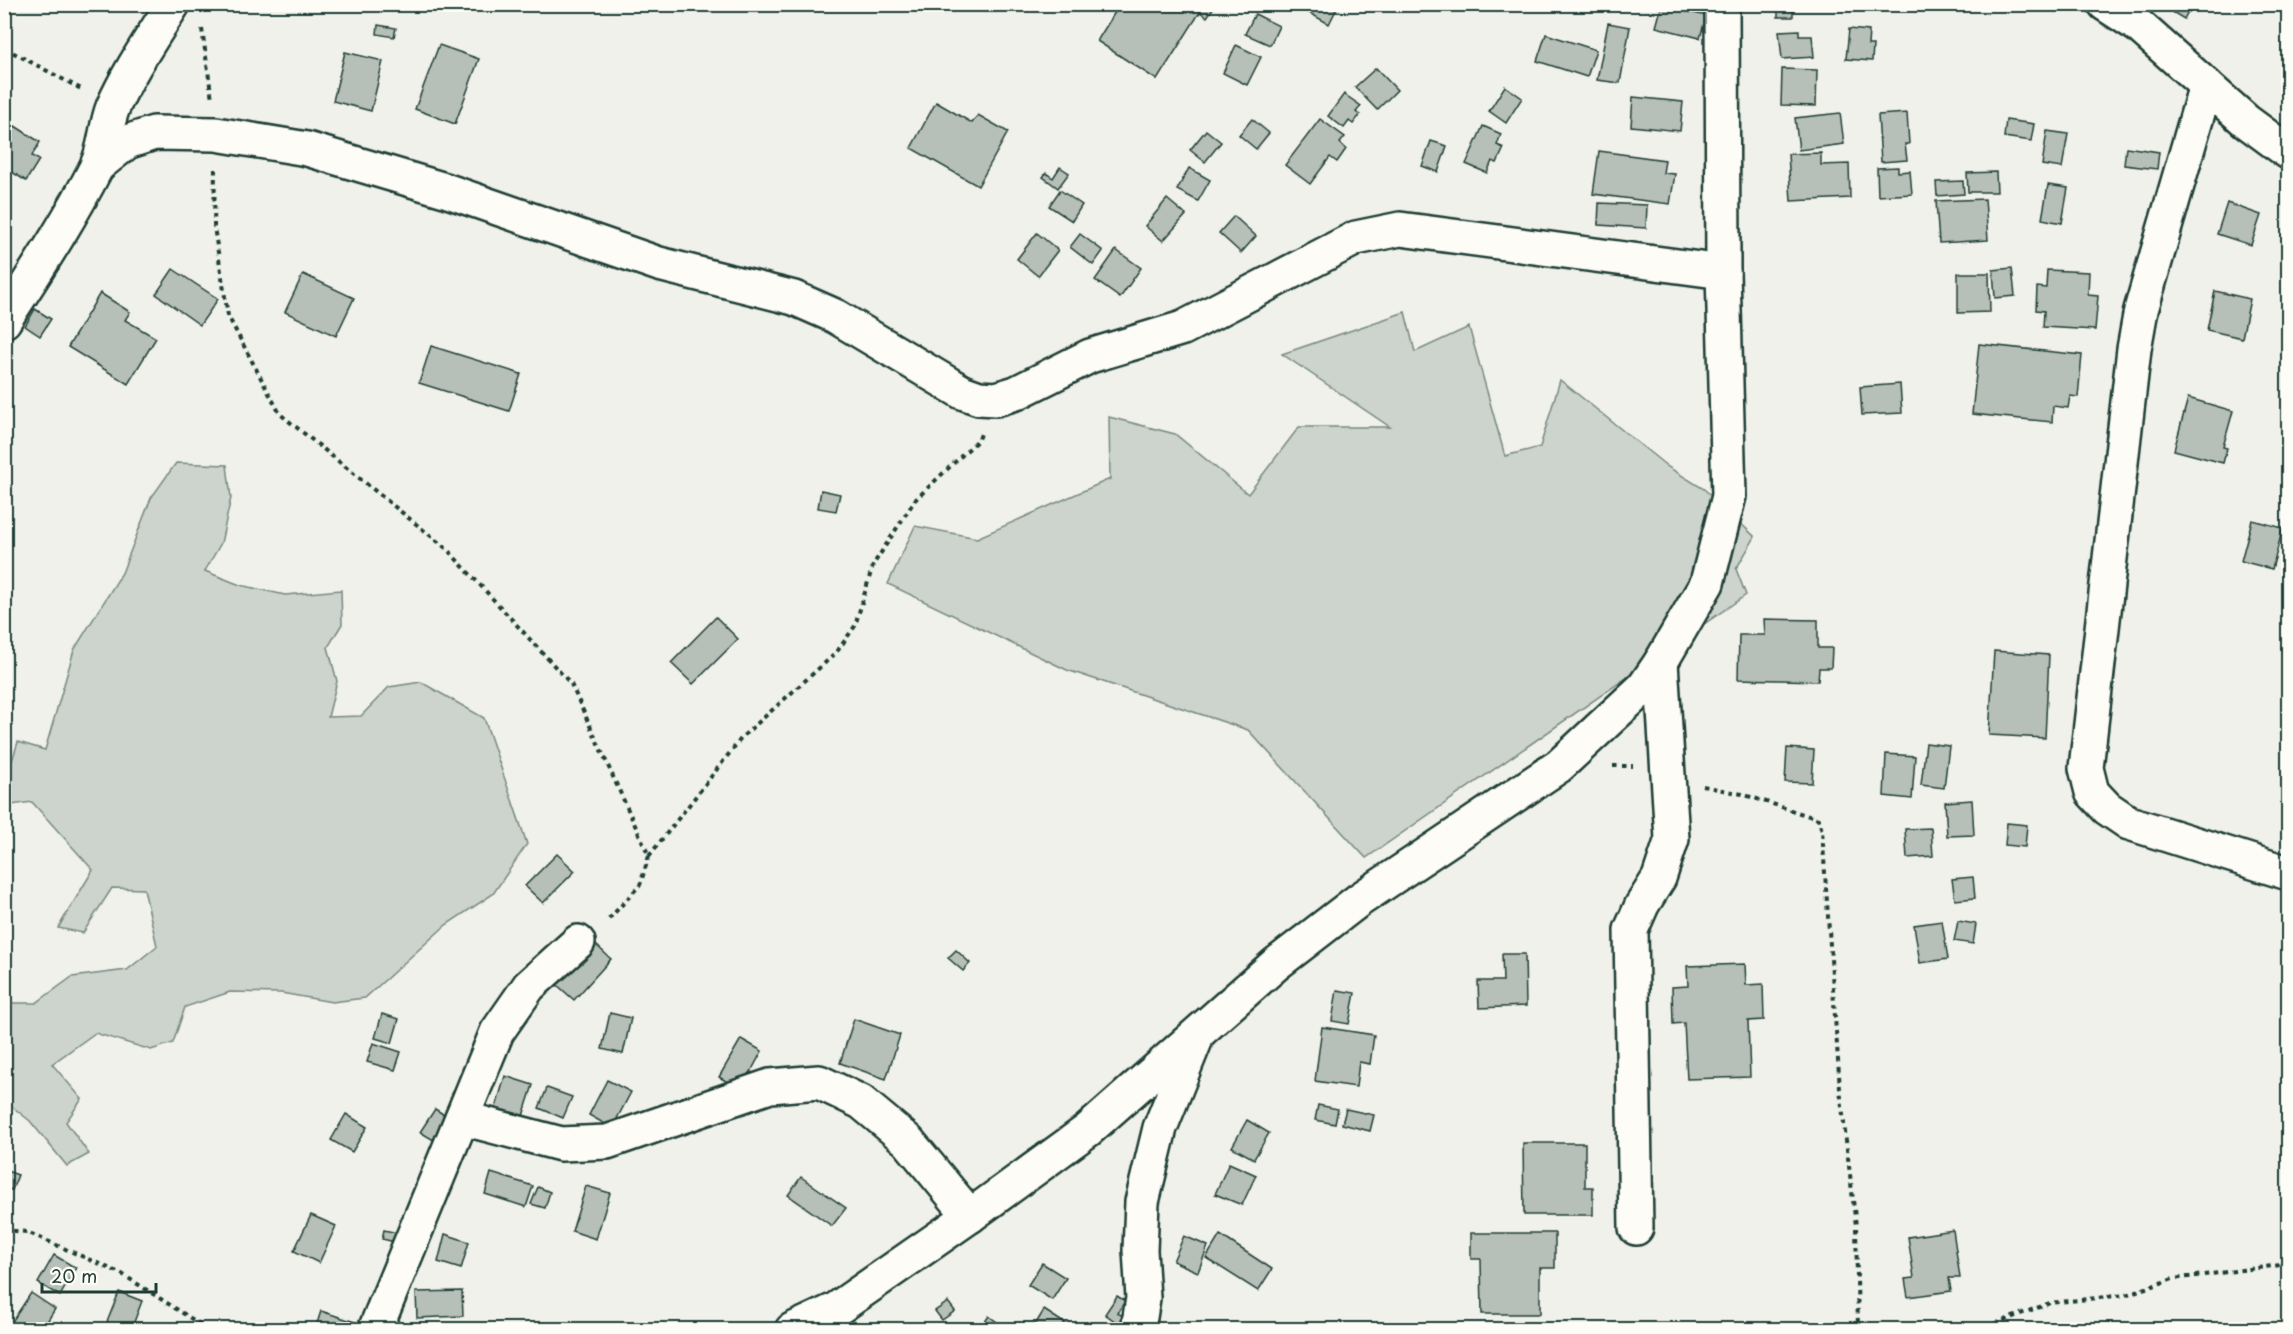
<svg xmlns="http://www.w3.org/2000/svg" width="2293" height="1334" font-family="'Playpen Sans',sans-serif">
<rect width="100%" height="100%" fill="#f0f1eb"/>
<filter id="ink" filterUnits="userSpaceOnUse"><feTurbulence type="fractalNoise" baseFrequency=".0167" numOctaves="2"/><feDisplacementMap in="SourceGraphic" scale="12" xChannelSelector="R" yChannelSelector="G"/><feConvolveMatrix kernelMatrix="1 2 1 2 8 2 1 2 1" color-interpolation-filters="sRGB"/></filter>
<g filter="url(#ink)">
<g fill="#cdd3cd" stroke="#768880" stroke-width="1.5">
<polygon points="1405,312 1415,352 1469,327 1505,456 1540,447 1560,380 1668,467 1704,489 1755,537 1736,569 1746,595 1366,858 1248,730 1067,670 888,584 915,526 977,538 1110,479 1109,417 1175,434 1248,494 1299,427 1390,427 1282,354"/>
<polygon points="176,463 227,465 231,498 221,543 205,571 240,585 285,595 341,590 342,624 328,647 337,681 328,717 361,716 389,687 421,682 484,718 527,844 493,894 446,925 365,998 332,1002 281,993 230,992 185,1007 173,1043 151,1050 95,1033 52,1064 82,1099 66,1122 89,1154 67,1166 30,1121 5,1101 5,1019 11,1003 36,1003 72,977 127,970 157,946 144,889 112,888 83,933 58,928 93,870 32,802 5,806 5,783 18,742 45,750 74,650 122,573 151,498"/>
</g>
<g fill="#b6bfb8" stroke="#1f3d34" stroke-width="1.5">
<polygon points="1120,4 1216,4 1207,17 1200,12 1157,80 1097,41"/>
<polygon points="1305,4 1339,4 1329,24 1302,9"/>
<rect x="1778" y="4" width="15" height="13"/>
<polygon points="2165,4 2192,4 2184,19 2164,7"/>
<polygon points="1662,5 1706,16 1700,38 1656,27"/>
<polygon points="1255,14 1279,26 1270,45 1245,34"/>
<polygon points="1608,23 1630,27 1620,83 1597,80"/>
<polygon points="378,25 396,28 394,37 377,34"/>
<polygon points="1849,29 1869,31 1868,45 1873,45 1872,61 1846,59"/>
<polygon points="1799,30 1799,36 1812,36 1814,57 1782,59 1779,31"/>
<polygon points="1546,34 1596,50 1587,77 1537,61"/>
<polygon points="439,45 479,59 455,124 415,109"/>
<polygon points="1236,45 1261,57 1247,85 1223,73"/>
<polygon points="345,52 383,61 371,111 333,101"/>
<polygon points="1376,68 1397,90 1377,110 1355,87"/>
<polygon points="1782,69 1817,70 1816,106 1781,105"/>
<polygon points="1505,86 1522,98 1506,123 1489,111"/>
<polygon points="1344,94 1361,106 1356,112 1360,115 1353,124 1349,121 1344,128 1328,116"/>
<polygon points="1633,97 1683,102 1680,131 1631,126"/>
<polygon points="936,102 972,123 978,115 1008,132 978,186 911,148"/>
<polygon points="1840,113 1844,144 1799,150 1795,118"/>
<polygon points="1907,113 1909,144 1905,144 1907,160 1881,162 1878,115"/>
<polygon points="1252,119 1269,133 1256,149 1239,135"/>
<polygon points="1320,119 1345,137 1340,143 1346,149 1337,162 1330,157 1310,184 1285,165"/>
<polygon points="2006,120 2034,124 2031,141 2004,137"/>
<polygon points="15,126 40,142 32,156 39,160 26,181 4,167 4,143"/>
<polygon points="1483,126 1501,134 1497,145 1504,148 1497,163 1492,161 1487,173 1466,164"/>
<polygon points="1206,130 1221,142 1205,162 1190,150"/>
<polygon points="2047,131 2068,134 2062,168 2042,165"/>
<polygon points="1431,141 1447,146 1438,172 1422,166"/>
<polygon points="2126,147 2159,152 2157,169 2124,165"/>
<polygon points="1599,151 1665,160 1663,173 1675,174 1670,204 1593,194"/>
<polygon points="1821,153 1821,165 1849,164 1850,198 1791,201 1788,154"/>
<polygon points="1060,167 1069,173 1058,188 1043,177 1046,173 1053,178"/>
<polygon points="1898,167 1898,172 1910,171 1912,194 1878,196 1877,168"/>
<polygon points="1189,168 1210,180 1198,201 1177,190"/>
<polygon points="1996,172 1997,192 1968,192 1967,173"/>
<polygon points="1963,181 1964,194 1937,196 1936,182"/>
<polygon points="2048,185 2068,188 2062,223 2042,219"/>
<polygon points="1060,190 1082,205 1072,221 1049,206"/>
<polygon points="1167,199 1186,215 1163,241 1145,226"/>
<polygon points="1985,199 1988,240 1939,243 1936,201"/>
<polygon points="1599,203 1647,205 1646,228 1598,225"/>
<polygon points="2227,203 2261,215 2251,245 2217,234"/>
<polygon points="1234,216 1256,236 1241,253 1219,233"/>
<polygon points="1037,233 1058,250 1038,276 1017,259"/>
<polygon points="1080,234 1103,251 1093,265 1070,247"/>
<polygon points="1116,250 1141,268 1120,298 1095,280"/>
<polygon points="2012,268 2015,296 1995,298 1993,270"/>
<polygon points="173,269 218,299 200,325 156,294"/>
<polygon points="2047,270 2089,272 2088,295 2098,296 2095,330 2043,327 2044,311 2036,310 2037,287 2046,288"/>
<polygon points="1958,273 1989,273 1990,312 1958,313"/>
<polygon points="303,274 354,298 336,336 285,312"/>
<polygon points="2215,291 2250,299 2242,338 2207,330"/>
<polygon points="100,293 130,312 125,320 156,338 128,384 68,347"/>
<polygon points="35,309 51,319 40,336 25,326"/>
<polygon points="1979,344 2082,355 2078,397 2070,396 2068,408 2053,406 2052,422 1972,414"/>
<polygon points="431,346 521,374 509,411 419,383"/>
<polygon points="1900,384 1902,413 1862,415 1860,387"/>
<polygon points="2188,398 2233,411 2223,447 2227,448 2223,463 2174,450"/>
<polygon points="821,490 840,494 836,511 818,508"/>
<polygon points="2252,520 2283,528 2272,569 2241,561"/>
<polygon points="716,617 738,639 693,684 671,663"/>
<polygon points="1764,619 1818,620 1818,648 1832,648 1831,668 1819,668 1818,681 1738,679 1739,635 1765,635"/>
<polygon points="1994,651 2049,655 2045,738 1989,735"/>
<polygon points="1926,743 1949,746 1944,788 1921,785"/>
<polygon points="1787,748 1814,750 1812,783 1785,782"/>
<polygon points="1886,754 1915,756 1912,799 1884,796"/>
<polygon points="1972,800 1974,835 1947,836 1945,802"/>
<polygon points="2007,823 2027,825 2025,847 2005,845"/>
<polygon points="1931,828 1933,856 1907,858 1905,829"/>
<polygon points="557,854 575,871 543,903 525,886"/>
<polygon points="1973,877 1975,898 1955,900 1952,879"/>
<polygon points="1942,921 1948,959 1920,963 1914,925"/>
<polygon points="1958,921 1976,924 1973,944 1954,941"/>
<polygon points="594,943 611,959 574,1000 556,984"/>
<polygon points="956,950 970,963 963,971 948,958"/>
<polygon points="1502,954 1525,954 1526,1006 1479,1008 1478,981 1503,981"/>
<polygon points="1745,964 1746,985 1763,984 1764,1020 1748,1021 1750,1077 1687,1079 1684,1023 1673,1024 1672,987 1688,986 1687,966"/>
<polygon points="1337,990 1355,993 1349,1024 1332,1021"/>
<polygon points="610,1013 631,1018 623,1054 602,1049"/>
<polygon points="382,1014 399,1019 392,1043 375,1038"/>
<polygon points="854,1019 900,1035 886,1079 840,1063"/>
<polygon points="1322,1027 1374,1035 1370,1064 1359,1062 1356,1087 1315,1081"/>
<polygon points="741,1039 762,1051 741,1090 719,1077"/>
<polygon points="373,1043 401,1052 395,1070 367,1062"/>
<polygon points="505,1076 533,1085 522,1119 495,1111"/>
<polygon points="607,1080 631,1092 612,1128 589,1115"/>
<polygon points="547,1088 572,1097 563,1118 539,1108"/>
<polygon points="1318,1105 1338,1109 1335,1124 1315,1120"/>
<polygon points="435,1109 451,1119 437,1142 420,1132"/>
<polygon points="1346,1109 1374,1115 1370,1131 1342,1124"/>
<polygon points="346,1114 367,1127 352,1152 331,1140"/>
<polygon points="1247,1120 1269,1133 1254,1159 1232,1147"/>
<polygon points="1523,1143 1585,1143 1585,1187 1593,1187 1593,1215 1524,1215"/>
<polygon points="1229,1163 1256,1175 1242,1205 1215,1194"/>
<polygon points="4,1170 18,1175 12,1190 4,1188"/>
<polygon points="491,1173 533,1186 526,1207 485,1194"/>
<polygon points="801,1177 846,1208 832,1226 788,1195"/>
<polygon points="586,1186 610,1193 596,1239 572,1231"/>
<polygon points="538,1187 550,1192 545,1208 531,1204"/>
<polygon points="311,1215 336,1226 319,1263 294,1251"/>
<polygon points="384,1230 398,1233 395,1242 382,1239"/>
<polygon points="1953,1230 1960,1278 1949,1278 1951,1291 1908,1297 1905,1279 1914,1278 1908,1237"/>
<polygon points="1471,1233 1555,1233 1555,1268 1540,1268 1540,1314 1482,1314 1481,1259 1471,1259"/>
<polygon points="445,1234 469,1242 461,1269 438,1262"/>
<polygon points="1220,1235 1272,1269 1258,1291 1206,1258"/>
<polygon points="1184,1236 1208,1246 1198,1272 1173,1261"/>
<polygon points="54,1255 76,1268 60,1296 38,1283"/>
<polygon points="1042,1263 1066,1278 1052,1300 1028,1285"/>
<polygon points="462,1291 463,1316 417,1318 416,1292"/>
<polygon points="119,1292 142,1301 131,1330 125,1330 107,1322"/>
<polygon points="31,1293 55,1309 42,1330 14,1330 9,1326"/>
<polygon points="1117,1296 1125,1301 1118,1313 1124,1317 1119,1324 1105,1314"/>
<polygon points="948,1302 955,1311 942,1320 935,1311"/>
<polygon points="1044,1310 1075,1330 1032,1330"/>
<polygon points="321,1311 361,1324 359,1330 315,1330"/>
<polygon points="989,1316 1001,1325 998,1330 979,1330"/>
</g>
<g fill="none" stroke-linecap="round" stroke-linejoin="round">
<g stroke="#1f3d34" stroke-width="38">
<g id="minor">
<polyline points="2105,4 2139,26 2246,121 2288,152"/>
<polyline points="2206,85 2141,310 2134,349 2086,768 2092,792 2107,808 2129,823 2288,873"/>
<polyline points="97,166 127,142 154,133 216,134 307,149 445,190 659,264 794,298 835,316 962,392 979,398 996,399 1016,393 1090,356 1183,328 1356,238 1400,229 1723,272"/>
<path d="M4,321C36,271 69,221 96,168C106,148 105,127 113,107C129,71 152,38 173,4"/>
<polyline points="462,1118 561,1144 607,1142 770,1086 819,1082 861,1102 908,1141 970,1216"/>
<polyline points="1636,1228 1631,930 1642,905 1659,878 1672,839 1661,662"/>
<polyline points="375,1330 497,1032 529,986 578,942"/>
<polyline points="792,1330 835,1310 970,1216 1088,1130 1276,964 1359,900 1559,766 1644,687 1661,662 1707,583 1729,496 1723,272 1722,4"/>
<polyline points="1138,1330 1143,1298 1140,1250 1142,1202 1160,1128 1195,1041"/>
</g>
</g>
<g stroke="#1f3d34" stroke-width="4" stroke-dasharray="4.5 4.5" stroke-linecap="butt">
<polyline points="202,29 212,99"/>
<polyline points="4,51 12,52 81,89"/>
<polyline points="215,169 214,227 228,316 280,414 447,549 571,684 649,856 640,885 607,921"/>
<polyline points="1613,766 1633,766"/>
<polyline points="1703,786 1742,794 1818,819 1822,830 1840,1089 1856,1226 1858,1330"/>
<polyline points="649,856 743,736 836,653 855,626 873,565 915,500 979,439 981,434"/>
<polyline points="4,1230 27,1232 122,1274 209,1330"/>
<polyline points="1978,1330 2050,1303 2125,1295 2173,1279 2288,1264"/>
</g>
<use href="#minor" stroke="#fdfcf7" stroke-width="33"/>
</g>
</g>
<rect width="2293" height="1334" fill="none" stroke="#fdfcf7" stroke-width="24"/>
<rect x="12" y="12" width="2269" height="1310" fill="none" stroke="#1f3d34" stroke-width="2" filter="url(#ink)"/>
<path d="M42 1283v9h114v-9" fill="none" stroke="#1f3d34" stroke-width="3"/>
<text x="51" y="1283" font-size="18" fill="#1f3d34" stroke="#fdfcf7" stroke-width="4.5" paint-order="stroke">20 m</text>
</svg>
